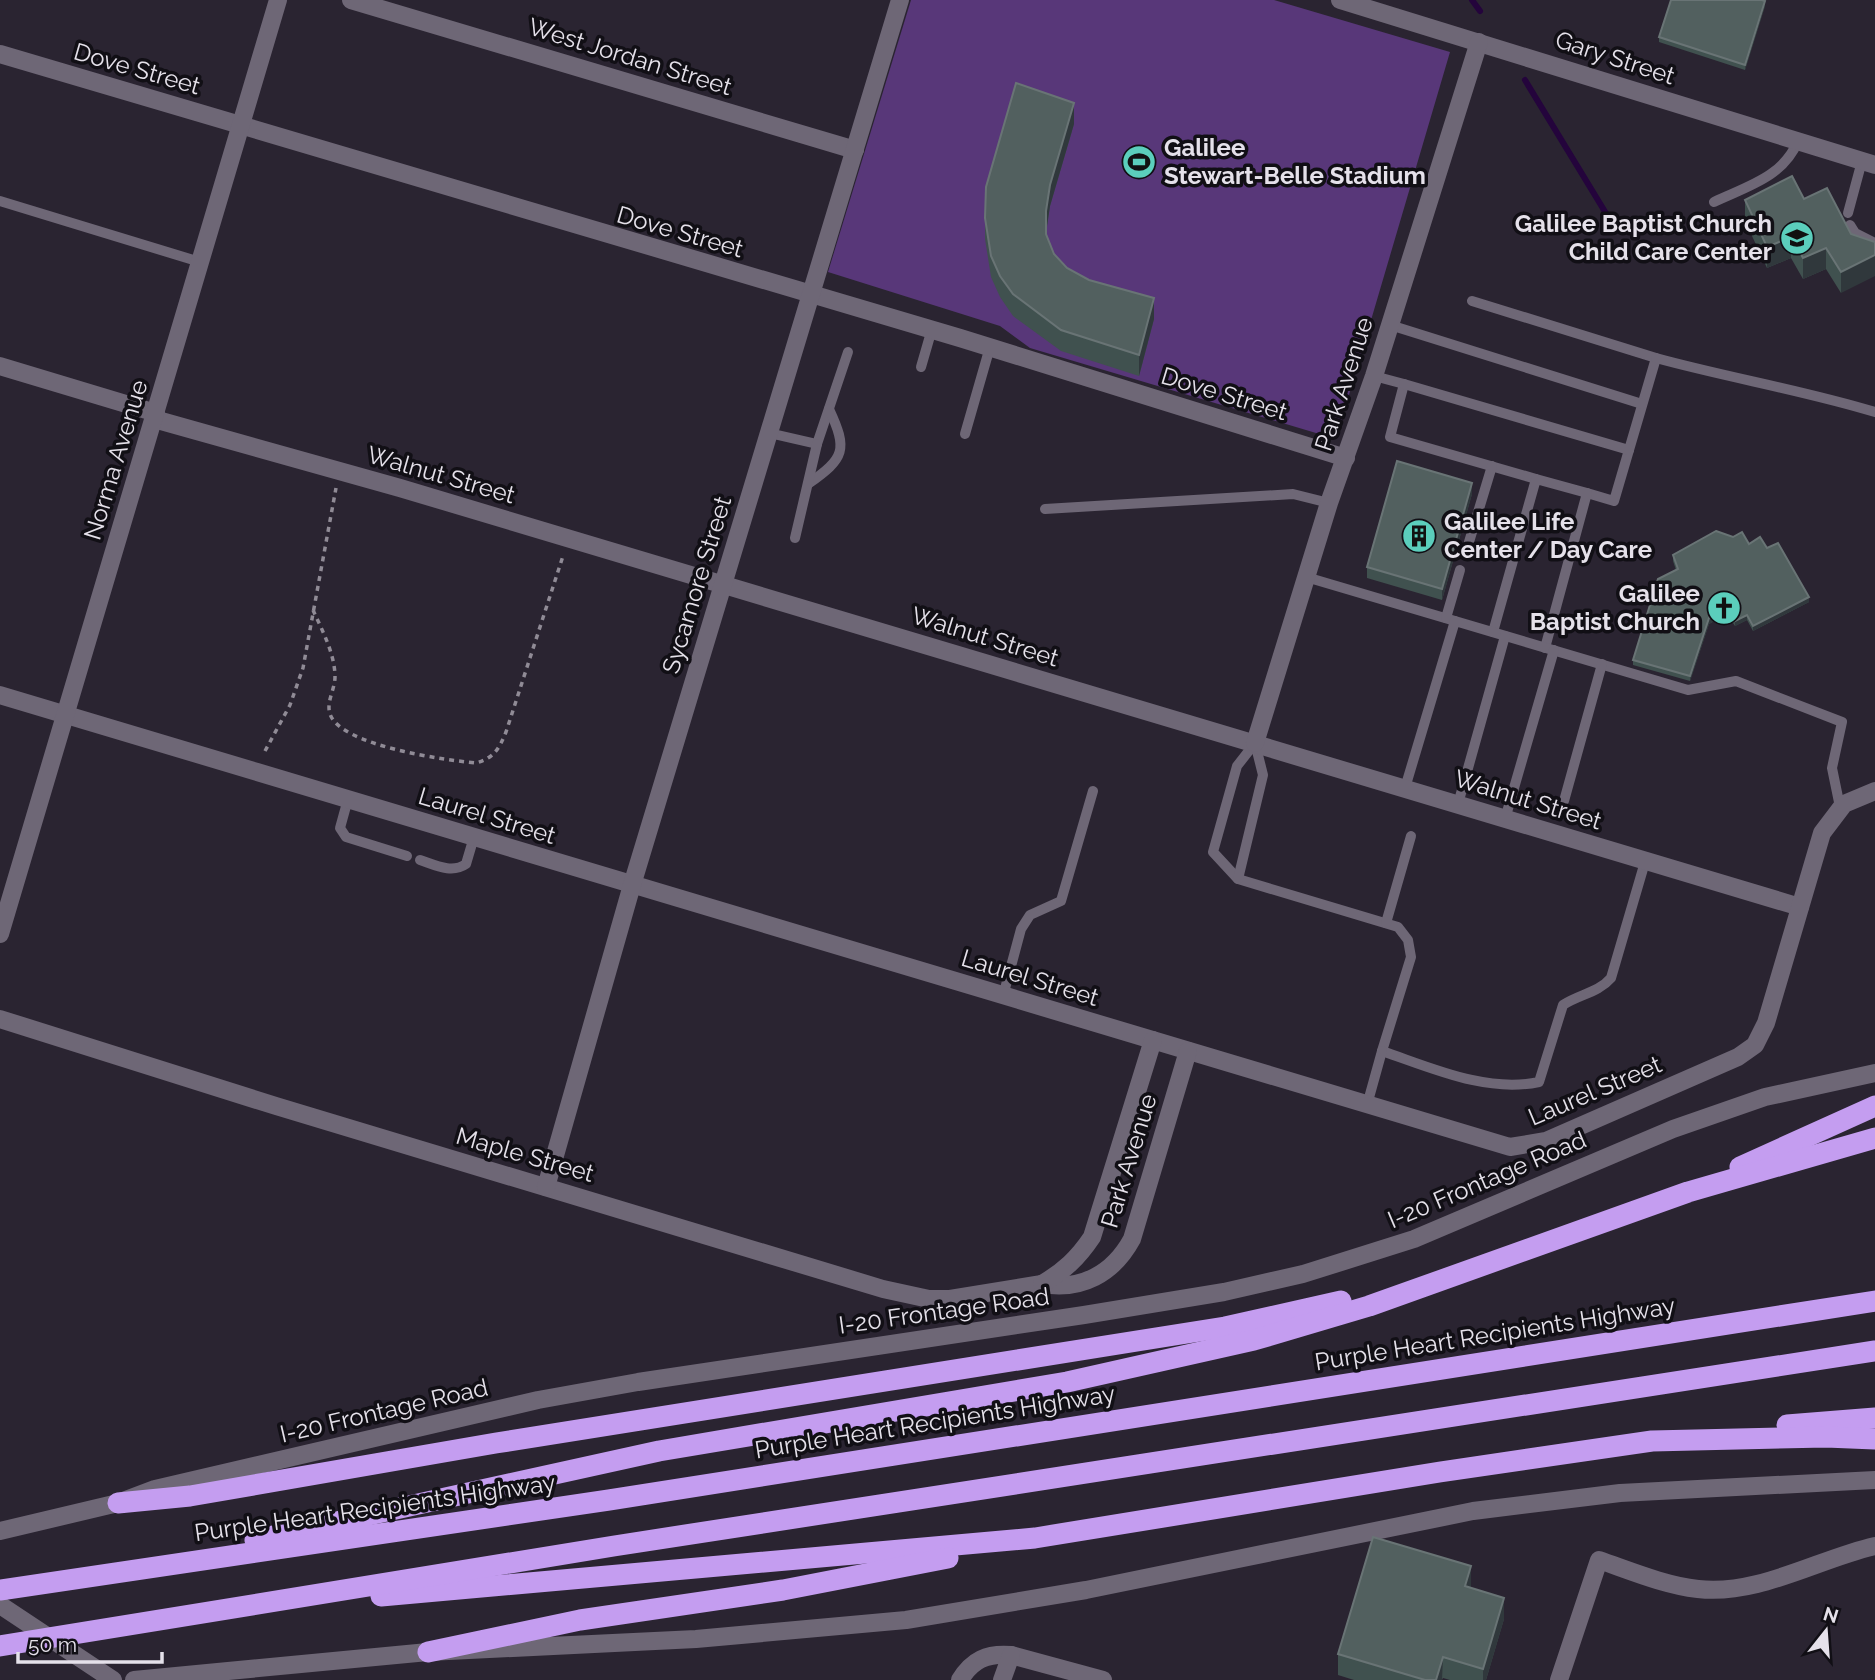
<svg xmlns="http://www.w3.org/2000/svg" width="1875" height="1680" font-family="Raleway,sans-serif">
<rect width="100%" height="100%" fill="#2a2431"/>
<polygon fill="#583779" points="911,0 1274,0 1450,52 1336,439 1030,348 1000,326 828,272"/>
<g fill="none" stroke-linecap="round" stroke-linejoin="round">
<g stroke="#24043c" stroke-width="6">
<polyline points="1472,0 1480,11"/>
<polyline points="1525,80 1607,215"/>
</g>
<g stroke="#908b96" stroke-width="3.5" stroke-dasharray="5 5" stroke-linecap="butt">
<path d="M313,610C322,630 335,654 335,677C335,689 326,702 330,714C341,746 445,760 476,763C494,758 499,749 506,732L563,556"/>
<polyline points="265,751 290,705 303,668 336,488"/>
</g>
<g stroke="#6e6776" stroke-width="10">
<polyline points="0,201 200,262"/>
<path d="M1714,202C1748,186 1783,177 1798,141"/>
<polyline points="1848,213 1862,161"/>
<polyline points="1850,225 1855,233 1875,243"/>
<polyline points="1472,301 1656,358 1614,501 1587,493"/>
<polyline points="1390,325 1642,404"/>
<path d="M1656,358C1729,378 1803,390 1875,412"/>
<polyline points="921,367 932,329"/>
<polyline points="1374,376 1404,384 1390,437 1536,479"/>
<polyline points="1404,384 1629,450"/>
<polyline points="769,433 817,444 848,352"/>
<polyline points="965,434 990,347"/>
<path d="M808,484C845,458 848,450 829,409"/>
<polyline points="1045,509 1293,494 1329,503"/>
<polyline points="795,538 817,444"/>
<polyline points="1469,542 1492,466"/>
<polyline points="1306,577 1455,621"/>
<polyline points="1446,618 1460,570"/>
<polyline points="1493,632 1536,479 1587,493 1545,648"/>
<path d="M1255,743L1237,766L1213,852L1238,879L1398,927L1408,940L1411,957L1382,1051C1432,1068 1486,1093 1539,1082L1563,1005C1580,994 1598,993 1611,978L1645,862"/>
<polyline points="1405,788 1455,621 1688,690 1736,681 1842,722 1832,768 1840,807"/>
<polyline points="348,799 340,828 346,837 407,856"/>
<polyline points="1564,801 1602,664"/>
<polyline points="1458,804 1505,636"/>
<polyline points="1505,819 1554,650"/>
<path d="M420,860C435,865 452,874 466,864L474,837"/>
<polyline points="1238,879 1263,775 1255,743"/>
<polyline points="1386,923 1411,836"/>
<polyline points="1003,996 1021,929 1030,915 1061,901 1093,791"/>
<polyline points="1367,1105 1382,1051"/>
</g>
<g stroke="#6e6776" stroke-width="18">
<polyline points="351,0 855,150"/>
<polyline points="1340,0 1875,165"/>
<polyline points="0,54 960,338 1346,458"/>
<polyline points="0,366 156,413"/>
<polyline points="154,419 400,488 1800,907"/>
<polyline points="0,695 1510,1147 1546,1141 1738,1057 1755,1045 1766,1023 1822,833 1844,804 1875,791"/>
<polyline points="1255,743 1329,503 1374,376 1479,42"/>
<polyline points="0,934 278,0"/>
<path d="M0,1019L276,1106L883,1289L929,1299H950L1042,1284C1081,1291 1113,1274 1132,1239L1188,1051"/>
<polyline points="546,1187 632,885 900,0"/>
<path d="M1042,1284C1064,1271 1078,1258 1092,1237L1153,1040"/>
<polyline points="0,1605 113,1680"/>
<path d="M960,1680C972,1660 987,1653 1011,1655L1103,1680"/>
<polyline points="1002,1680 1011,1655"/>
<path d="M1559,1680L1599,1560C1631,1571 1664,1585 1698,1589C1758,1596 1818,1559 1875,1546"/>
</g>
<g stroke="#6e6776" stroke-width="18">
<polyline points="0,1531 118,1503 155,1489 538,1400 638,1382 1084,1315 1224,1292 1303,1274 1414,1239 1673,1129 1765,1097 1875,1073"/>
<polyline points="134,1680 428,1652 696,1639 906,1620 1086,1590 1473,1511 1620,1493 1875,1480"/>
</g>
<g stroke="#c49df0" stroke-width="21">
<polyline points="1740,1167 1875,1106"/>
<polyline points="1787,1425 1875,1418"/>
<polyline points="118,1503 190,1496 496,1443 1225,1327 1341,1301"/>
<polyline points="255,1540 659,1451 1067,1382 1254,1340 1369,1306 1688,1192 1875,1138"/>
<polyline points="0,1590 609,1500 1875,1301"/>
<polyline points="381,1596 1035,1538 1440,1472 1652,1441 1826,1437 1875,1439"/>
<polyline points="0,1646 614,1546 1875,1351"/>
<polyline points="428,1652 580,1620 783,1590 948,1558"/>
</g>
</g>
<g fill="#40514f">
<polygon points="1765,6 1745,70 1659,42 1659,37"/>
<polygon points="1074,124 1050,206 1046,234 1054,254 1067,268 1154,319 1139,376 1061,351 1013,316 1000,297 991,277 985,239 985,218"/>
<polygon points="1804,199 1851,234 1841,293 1826,269 1803,279 1791,258 1767,268 1745,221 1745,200"/>
<polygon points="1472,494 1442,600 1367,578 1367,567"/>
<polygon points="1749,544 1767,548 1809,602 1753,631 1747,620 1735,626 1727,614 1709,624 1690,681 1633,665 1633,660 1676,570 1673,561 1673,555"/>
<polygon points="1471,1588 1504,1619 1486,1680 1450,1680 1443,1678 1442,1680 1354,1680 1338,1675 1338,1654"/>
</g>
<g fill="#30383c">
<polygon points="1765,1 1765,6 1745,70 1745,65"/>
<polygon points="1074,103 1074,124 1050,206 1046,232 1046,211 1050,185"/>
<polygon points="1791,237 1791,258 1767,268 1767,247"/>
<polygon points="1826,248 1826,269 1803,279 1803,258"/>
<polygon points="1875,255 1875,276 1841,293 1841,272"/>
<polygon points="1154,298 1154,319 1139,376 1139,355"/>
<polygon points="1472,483 1472,494 1442,600 1442,589"/>
<polygon points="1809,597 1809,602 1753,631 1753,626"/>
<polygon points="1727,609 1727,614 1709,624 1690,681 1690,676 1709,618"/>
<polygon points="1747,615 1747,620 1735,626 1735,621"/>
<polygon points="1471,1566 1471,1587 1465,1607 1465,1586"/>
<polygon points="1504,1598 1504,1619 1486,1680 1483,1680 1483,1669"/>
<polygon points="1443,1657 1442,1680 1436,1680"/>
</g>
<g fill="#52605f" stroke="#697475" stroke-width="2">
<polygon points="1671,0 1762,0 1765,1 1745,65 1659,37"/>
<polygon points="1016,83 1074,103 1050,185 1046,211 1046,234 1054,254 1067,268 1089,280 1154,298 1139,355 1061,330 1013,294 1000,276 991,256 985,218 986,187"/>
<polygon points="1792,176 1804,199 1827,188 1851,234 1875,242 1875,255 1841,272 1826,248 1803,258 1791,237 1767,247 1745,200"/>
<polygon points="1397,461 1472,483 1442,589 1367,567"/>
<polygon points="1716,531 1733,537 1742,532 1749,544 1760,537 1767,548 1778,543 1809,597 1753,626 1747,615 1735,621 1727,609 1709,618 1690,676 1633,660 1658,579 1678,569 1673,555"/>
<polygon points="1373,1537 1471,1566 1465,1586 1504,1598 1483,1669 1443,1657 1436,1680 1425,1680 1338,1654"/>
</g>
<defs>
<g id="stadium-disc" transform="scale(1.75)"><circle r="9.5" fill="#5bcebc" stroke="#110f15"/><path d="M0-5a6.5 5 0 1 0 0 10a6.5 5 0 1 0 0-10ZM-3.5-1.8h7v3.6h-7Z" fill="#111"/></g>
<g id="school-disc" transform="scale(1.75)"><circle r="9.5" fill="#5bcebc" stroke="#110f15"/><path d="M0-5L7-2L0 1L-7-2ZM-4 1L0 2.5L4 1V4Q0 6-4 4Z" fill="#111"/></g>
<g id="building-disc" transform="scale(1.75)"><circle r="9.5" fill="#5bcebc" stroke="#110f15"/><path d="M-4-6H4V6H1V3H-1V6H-4ZM-2.5-4.3h1.7v1.8h-1.7ZM.8-4.3h1.7v1.8H.8ZM-2.5-1h1.7V.8h-1.7ZM.8-1h1.7V.8H.8Z" fill="#111"/></g>
<g id="church-disc" transform="scale(1.75)"><circle r="9.5" fill="#5bcebc" stroke="#110f15"/><path d="M-1.2-6h2.4v3.5h3.3v2.4h-3.3V6h-2.4V-.1h-3.3v-2.4h3.3Z" fill="#111"/></g>
</defs>
<g fill-rule="evenodd">
<use href="#stadium-disc" x="1139" y="162"/>
<use href="#school-disc" x="1797" y="238"/>
<use href="#building-disc" x="1419" y="536"/>
<use href="#church-disc" x="1724" y="608"/>
</g>
<g text-anchor="middle" stroke-width="7" stroke-linejoin="round" paint-order="stroke">
<g font-size="24" fill="#e5e1ea" stroke="#110f15">
<text transform="translate(630 57) rotate(17)" y="8">West Jordan Street</text>
<text transform="translate(1615 58) rotate(18)" y="8">Gary Street</text>
<text transform="translate(137 69) rotate(16)" y="8">Dove Street</text>
<text transform="translate(680 232) rotate(16)" y="8">Dove Street</text>
<text transform="translate(1344 384) rotate(-72)" y="8">Park Avenue</text>
<text transform="translate(1224 394) rotate(17)" y="8">Dove Street</text>
<text transform="translate(116 460) rotate(-73)" y="8">Norma Avenue</text>
<text transform="translate(441 475) rotate(16)" y="8">Walnut Street</text>
<text transform="translate(697 585) rotate(-73)" y="8">Sycamore Street</text>
<text transform="translate(985 637) rotate(17)" y="8">Walnut Street</text>
<text transform="translate(1528 800) rotate(17)" y="8">Walnut Street</text>
<text transform="translate(487 816) rotate(17)" y="8">Laurel Street</text>
<text transform="translate(1030 978) rotate(17)" y="8">Laurel Street</text>
<text transform="translate(1595 1091) rotate(-23)" y="8">Laurel Street</text>
<text transform="translate(525 1155) rotate(16)" y="8">Maple Street</text>
<text transform="translate(1129 1161) rotate(-73)" y="8">Park Avenue</text>
<text transform="translate(1487 1180) rotate(-23)" y="8">I-20 Frontage Road</text>
<text transform="translate(944 1311) rotate(-8)" y="8">I-20 Frontage Road</text>
<text transform="translate(1495 1334) rotate(-9)" y="8">Purple Heart Recipients Highway</text>
<text transform="translate(384 1411) rotate(-13)" y="8">I-20 Frontage Road</text>
<text transform="translate(935 1422) rotate(-9)" y="8">Purple Heart Recipients Highway</text>
<text transform="translate(375 1508) rotate(-8)" y="8">Purple Heart Recipients Highway</text>
</g>
<g font-size="24" font-weight="bold" fill="#e5e1ea" stroke="#110f15" text-anchor="start">
<text x="1164" y="156">Galilee<tspan x="1164" dy="28">Stewart-Belle Stadium</tspan></text>
<text x="1772" y="232" text-anchor="end">Galilee Baptist Church<tspan x="1772" dy="28">Child Care Center</tspan></text>
<text x="1444" y="530">Galilee Life<tspan x="1444" dy="28">Center / Day Care</tspan></text>
<text x="1700" y="602" text-anchor="end">Galilee<tspan x="1700" dy="28">Baptist Church</tspan></text>
</g>
</g>
<g transform="translate(1826 1631) rotate(17)" stroke="#110f15" stroke-width="5" paint-order="stroke">
<path d="M0-5L12 26L0 18L-12 26Z" fill="#e5e1ea"/>
<text y="-10" font-size="19" font-weight="bold" text-anchor="middle" fill="#e5e1ea">N</text>
</g>
<path d="M18 1652v10h144v-10" fill="none" stroke="#e5e1ea" stroke-width="3.5"/>
<text x="28" y="1652" font-size="21" fill="#e5e1ea" stroke="#110f15" stroke-width="5" paint-order="stroke">50 m</text>
</svg>
